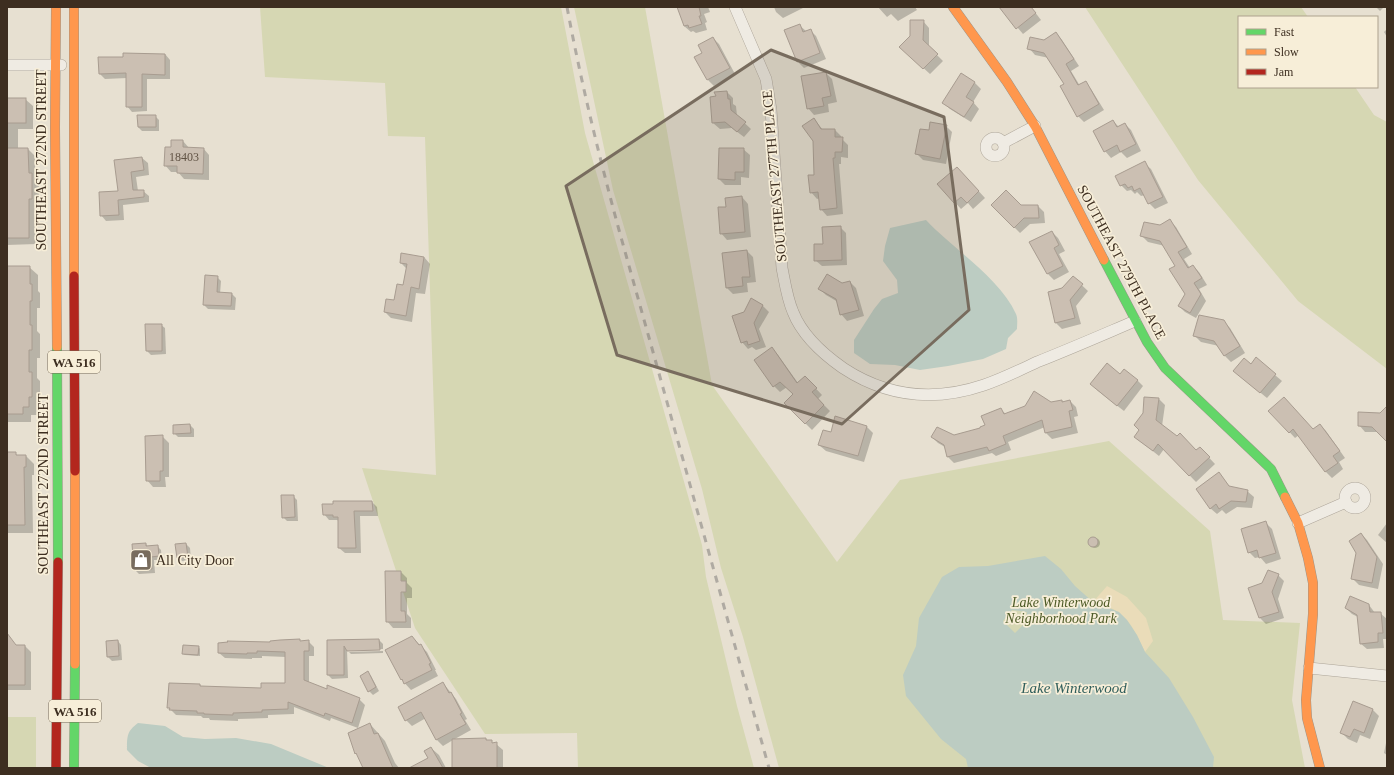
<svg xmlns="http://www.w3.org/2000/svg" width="1394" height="775" font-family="Georgia,serif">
<rect width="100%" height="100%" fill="#e7e0d1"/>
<g fill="#d6d7b3">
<polygon points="260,7 561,7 585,133 702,545 706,577 737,706 754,768 578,768 577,733 485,734 415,628 362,468 436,475 425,137 388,136 385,83 265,77"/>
<polygon points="574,7 645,7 712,385 837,562 900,480 1109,441 1210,531 1223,620 1300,623 1292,700 1305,768 779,768 743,637 721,568 702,489 613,190"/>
<polygon points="1085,7 1301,7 1308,17 1239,17 1239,87 1355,87 1374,115 1387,122 1387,369 1298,301 1198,180"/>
<rect x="7" y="717" width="29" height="51"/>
</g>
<path fill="#eadcb9" d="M1107,586L1127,597L1146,618L1153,641L1145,652C1138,638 1132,622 1119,613C1113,607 1101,605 1093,602Z"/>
<g fill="#bcccc2" fill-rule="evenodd">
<path d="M926,220C953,249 1000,278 1016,314C1018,318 1017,325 1017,329L1008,338L1006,349L983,359L948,366L920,370L895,365L870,364L854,353V340L874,309L882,299L898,293L897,280L883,261L885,246L890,228Z"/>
<path d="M1045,556L1061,569L1075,586L1093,602L1119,612L1127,620L1137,635L1145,652L1169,678L1193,717L1214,757L1213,768H968L966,759L941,739L906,696L903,675L916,646L919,618L942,577L959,567L988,566ZM1012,610L1027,612L1026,622L1015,633L1003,621Z"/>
<path d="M138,723L165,726L183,737L205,739L236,738L271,744L329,768H151L138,761L127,750C127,736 127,731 138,723Z"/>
</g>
<g fill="#0003">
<polygon points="678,7 708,7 710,12 704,14 707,22 705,23 707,30 696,33 693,31 691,32 684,26"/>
<polygon points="774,7 805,7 783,18 776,12"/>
<polygon points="878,7 915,7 917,10 898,21 891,14 887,17"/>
<polygon points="1000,7 1031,7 1041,20 1023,34"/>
<polygon points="1376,7 1384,7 1380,11"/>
<polygon points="923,21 929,28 929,47 943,61 930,74 907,53 911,36"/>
<polygon points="799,25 806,31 810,30 816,36 826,59 804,68 798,62 785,30"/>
<polygon points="1387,29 1387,37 1384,32"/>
<polygon points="1056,33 1062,40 1079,66 1071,71 1080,86 1085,83 1091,89 1104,110 1084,122 1078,116 1066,84 1049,58 1035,55 1029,48"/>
<polygon points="713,38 719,44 735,74 714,86 708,80 696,58 703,53"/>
<polygon points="165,54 170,60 170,79 147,79 147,111 132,112 127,106 127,78 105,79 100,74 124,58"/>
<polygon points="826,73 832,79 837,102 828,104 829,112 814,115 808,108"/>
<polygon points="961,75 975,83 981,89 973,102 979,109 971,122 950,109 944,103"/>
<polygon points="727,92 733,98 733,104 736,106 737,116 751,129 744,137 732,128 720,129 713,123 718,97"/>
<polygon points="7,99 25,99 33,106 33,129 18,129 18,149 28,149 35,156 35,177 39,181 39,206 36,206 36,244 7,245"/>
<polygon points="155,116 159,120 159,131 142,131 138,127"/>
<polygon points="814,119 823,130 835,130 841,136 841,138 848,145 848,158 841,157 841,164 839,164 843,214 827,216 821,209 820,198 817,199 811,192 815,175"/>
<polygon points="1113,121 1119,127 1125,124 1131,130 1141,151 1127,158 1121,152 1111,158 1105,151"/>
<polygon points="946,126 952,132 946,164 923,160 917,154 929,131"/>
<polygon points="183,141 189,148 203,148 209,155 209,180 184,179 178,172 171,172 165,165 172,148"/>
<polygon points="743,149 750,155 749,178 741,177 741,185 725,185 719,179"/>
<polygon points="142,158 148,163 149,175 136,177 138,191 143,191 149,196 149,202 123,205 124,220 106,221 101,215 119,192 115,161"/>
<polygon points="1144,163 1151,169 1168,203 1155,209 1149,203 1145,195 1141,196 1137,192 1135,194 1131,190 1127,191 1121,185"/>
<polygon points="963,174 985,198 973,209 968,203 961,209 939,185"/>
<polygon points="742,197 748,204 751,237 727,240 721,233 727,208"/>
<polygon points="992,205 1038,206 1044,212 1045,223 1030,224 1020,233"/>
<polygon points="1170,221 1176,227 1192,254 1184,259 1190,268 1193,266 1199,272 1207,285 1199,289 1206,301 1196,318 1185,312 1179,306 1186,294 1177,266 1165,246 1148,242 1142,236"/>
<polygon points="840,227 846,233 847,265 822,266 815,260 824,245"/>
<polygon points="1052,232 1058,238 1065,251 1059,254 1069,272 1054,280 1048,274"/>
<polygon points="747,251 753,257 756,282 747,283 748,292 733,294 727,288"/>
<polygon points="424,257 430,264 425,294 416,293 412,322 391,318 385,312 394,301 404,286 407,269 401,263"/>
<polygon points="7,267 29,267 38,275 38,291 40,293 40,308 37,308 37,331 40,334 40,358 37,358 37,378 40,381 40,405 37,405 37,415 31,415 31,422 7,422"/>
<polygon points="217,277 221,281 220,294 232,294 236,298 235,310 208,309 204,305"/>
<polygon points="1073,277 1088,291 1076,306 1081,324 1062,329 1056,323 1049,293 1063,289"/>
<polygon points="850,282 856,288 864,316 847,321 841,314 838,302 826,295 820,289"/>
<polygon points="762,305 769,312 759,329 766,347 756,350 752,347 748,349 742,342"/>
<polygon points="1223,321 1230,328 1245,353 1231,362 1225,356 1219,346 1201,342 1195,336"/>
<polygon points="161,325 165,328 166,354 151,355 147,351"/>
<polygon points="772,349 778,355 798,383 805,377 822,395 818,399 830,411 812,430 785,403 794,394 787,387 780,392 774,386"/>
<polygon points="1256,359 1282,381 1267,398 1241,377"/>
<polygon points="1120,375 1137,380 1143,386 1124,411 1097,390"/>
<polygon points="1159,399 1165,405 1162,426 1196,451 1200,448 1215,464 1196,482 1164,449 1159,456 1135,437"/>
<polygon points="1062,401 1064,403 1070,401 1076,407 1078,416 1074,417 1078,433 1052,439 1046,433 1045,427 1008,442 1011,450 996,456 992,453 954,463 948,457 945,447 938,443 932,437 954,436 982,429 986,426 1001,410 1006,414"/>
<polygon points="1270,411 1313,430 1320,425 1326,431 1345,458 1339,462 1343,469 1332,478 1326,472 1299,435 1295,438"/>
<polygon points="1387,412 1387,440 1379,432 1365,432 1359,425 1380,414"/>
<polygon points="190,425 194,429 194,437 178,437 174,433"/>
<polygon points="867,427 873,433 864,462 826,451 819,445 831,433"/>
<polygon points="162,436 169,443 169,477 165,477 166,487 153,487 147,480"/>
<polygon points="7,453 15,453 18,456 26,456 34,464 34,475 32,475 33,533 7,533"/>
<polygon points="1219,474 1231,488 1247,491 1254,497 1252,508 1237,507 1226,514 1222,510 1217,514 1210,508"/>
<polygon points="293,496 297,500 298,521 287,521 283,517"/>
<polygon points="372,502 377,507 378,516 360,516 361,553 345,553 339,548 339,521 337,520 329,520 324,514"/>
<polygon points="1266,523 1272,529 1281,559 1266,564 1260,557 1255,558 1249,552"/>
<polygon points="1387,523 1387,543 1378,535"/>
<polygon points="1361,534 1367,540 1383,564 1378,589 1359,585 1353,579"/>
<circle cx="1095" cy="543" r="5"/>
<polygon points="146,544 148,547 157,546 161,550 162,560 154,560 155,573 139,574 135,570 133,545"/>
<polygon points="186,544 190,548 191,560 182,561 178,557"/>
<polygon points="401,572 407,578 407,583 412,588 412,598 407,598 407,614 411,618 411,628 393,628 387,621"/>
<polygon points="1278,575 1284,581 1278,599 1284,618 1266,624 1260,618 1263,584"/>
<polygon points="1369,605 1375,613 1380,613 1387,619 1387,639 1383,639 1384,648 1367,649 1360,643 1358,617 1352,614 1346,608"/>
<polygon points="412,637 427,652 436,670 435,670 438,676 411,690 401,679"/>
<polygon points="7,638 16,646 25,646 31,652 31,690 7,690"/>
<polygon points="379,640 383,644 383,649 347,650 348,678 332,679 328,675 328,641"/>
<polygon points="118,641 121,645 122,660 112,661 108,657"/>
<polygon points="308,641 314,647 314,656 309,656 309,683 328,691 359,699 365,705 358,728 331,718 330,721 294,707 294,714 268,715 268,718 238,719 238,721 210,720 209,718 203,718 201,716 176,715 168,707 200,685 202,687 262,689 286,684 286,657 262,656 262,658 252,658 252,659 225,658 219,653 271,643"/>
<polygon points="199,647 200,649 200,656 185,655 183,654"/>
<polygon points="383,651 383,653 351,654 349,652"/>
<polygon points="367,672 371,676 379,691 373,695 369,691"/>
<polygon points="443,683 456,699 467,719 465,720 471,730 453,740 486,739 494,744 496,744 503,750 503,768 453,768 453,740 443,746 437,740 426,718 412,726 406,720"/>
<polygon points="1354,702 1373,710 1379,716 1370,739 1360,735 1357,743 1348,739 1342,733"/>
<polygon points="370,724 385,741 395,763 399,768 363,768"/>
<polygon points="1387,738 1387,755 1384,753"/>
<polygon points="431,748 439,755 446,768 411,768 429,759"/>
</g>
<g fill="#cbbfb2" stroke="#a89c90">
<polygon points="677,7 699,7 701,16 699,16 702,24 689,28 688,25 684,26"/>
<polygon points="999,7 1031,7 1036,13 1016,29"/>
<polygon points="910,20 924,20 923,40 938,54 923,69 899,47 910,36"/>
<polygon points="800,24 803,32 811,29 820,53 797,62 784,30"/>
<polygon points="1056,32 1074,59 1066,64 1078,85 1086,81 1099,104 1077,117 1060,86 1064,84 1044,53 1027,49 1030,37 1044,40"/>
<polygon points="713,37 730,68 707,80 694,57 702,53 698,45"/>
<polygon points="123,53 165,54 165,75 142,74 142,107 126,107 126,73 99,74 98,57 123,57"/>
<polygon points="826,72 831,96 822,98 824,106 807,109 801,76"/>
<polygon points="961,73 975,82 966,97 974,102 964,117 942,103"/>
<polygon points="727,91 728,99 730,99 731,110 746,122 737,132 725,122 712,123 710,97 716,96 714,92"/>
<rect x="7" y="98" width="19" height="25"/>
<polygon points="137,115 156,115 156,127 138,127"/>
<polygon points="814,118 821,129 835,129 835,137 843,137 842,152 835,152 835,158 833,158 837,208 820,210 818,192 810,193 808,175 814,175 813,141 802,126"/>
<polygon points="1113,120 1117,127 1125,123 1136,144 1120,152 1117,145 1104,152 1093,131"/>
<polygon points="930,122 947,125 940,159 915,154 920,129 929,130"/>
<polygon points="171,140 183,140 183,147 204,148 203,174 177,173 177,166 164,166 165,147 171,147"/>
<polygon points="7,148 28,148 29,173 32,173 32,199 29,199 29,238 7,238"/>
<polygon points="719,148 744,148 744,172 735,172 735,180 718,179"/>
<polygon points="142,157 144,170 131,172 133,190 144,190 144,197 118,200 119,215 100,216 99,192 118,191 114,160"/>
<polygon points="1145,161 1163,197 1148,204 1140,188 1134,191 1132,186 1128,188 1125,184 1120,186 1115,176"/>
<polygon points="957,167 979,191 967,203 961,197 954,203 937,184"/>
<polygon points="1006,190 1021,205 1038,205 1039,218 1024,218 1014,228 991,205"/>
<polygon points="742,196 745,232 720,234 718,207 726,207 725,198"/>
<polygon points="1170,219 1187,247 1178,252 1188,268 1193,265 1202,278 1194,283 1201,294 1190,313 1178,306 1185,294 1169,269 1175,266 1160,241 1140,236 1144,222 1160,225"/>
<polygon points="841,226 842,260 814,261 814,244 823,244 822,227"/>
<polygon points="1052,231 1059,245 1054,248 1063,266 1047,274 1029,242"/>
<polygon points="747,250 750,277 742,277 743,286 726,288 722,253"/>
<polygon points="401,253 424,257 419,289 411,287 406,316 384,312 386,299 394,300 397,284 403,285 407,264 400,263"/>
<polygon points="7,266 30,266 30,284 32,284 32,301 30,301 30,325 32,325 32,350 29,350 29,372 32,372 32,397 29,397 29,407 23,407 23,414 7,414"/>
<polygon points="827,274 842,283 850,281 859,310 840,315 836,299 818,289"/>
<polygon points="205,275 218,276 217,292 232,293 231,306 203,305"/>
<polygon points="1073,276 1083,284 1070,300 1075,318 1055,323 1048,292 1062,288"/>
<polygon points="751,298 763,305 754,323 760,341 748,345 747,341 741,343 732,316 744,312"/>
<polygon points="1199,315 1224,320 1240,346 1224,356 1214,341 1193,336"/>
<polygon points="145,324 162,324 162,351 146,351"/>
<polygon points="772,347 797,383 805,376 817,388 812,392 824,405 805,424 784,403 793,394 780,382 773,387 754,360"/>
<polygon points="1256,357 1276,374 1260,393 1233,371 1244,358 1251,364"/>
<polygon points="1107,363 1120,374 1124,369 1138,380 1117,406 1090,384"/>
<polygon points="1034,391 1051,402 1062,400 1062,402 1070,400 1073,410 1069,411 1072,427 1045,433 1042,420 1003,436 1006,444 989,451 987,447 947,457 944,445 931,437 937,427 954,435 980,428 980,427 985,425 981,416 1001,408 1004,414 1025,406"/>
<polygon points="1144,397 1159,398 1156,420 1177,436 1180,433 1196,450 1200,447 1210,457 1189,476 1158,444 1153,451 1134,437 1139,430 1134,425 1143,413"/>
<polygon points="1284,397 1313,429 1320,424 1340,451 1333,456 1338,463 1325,472 1293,429 1289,433 1268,411"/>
<polygon points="1387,406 1387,442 1372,427 1358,426 1358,412 1380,413"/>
<polygon points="835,416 867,426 858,456 818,445 823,430 831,432"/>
<polygon points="190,424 191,433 173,434 173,425"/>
<polygon points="163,435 163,471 160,471 160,481 146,481 145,436"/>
<polygon points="7,452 16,452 16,455 26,455 26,467 24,467 25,525 7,525"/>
<polygon points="1219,472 1229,486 1248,490 1246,502 1231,501 1219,509 1216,504 1210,509 1196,489"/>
<polygon points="281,495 294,495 295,517 282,518"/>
<polygon points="333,501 372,501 373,511 354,511 356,548 338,548 338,517 333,517 333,515 323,515 322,504 333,504"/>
<polygon points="1266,521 1276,553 1259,558 1257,550 1248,553 1241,529"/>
<polygon points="1361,533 1377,557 1372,583 1351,579 1356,553 1349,541"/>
<circle cx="1093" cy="542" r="5"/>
<polygon points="146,543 146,546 158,545 159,556 151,557 152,569 134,570 132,544"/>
<polygon points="186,543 188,557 177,558 175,544"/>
<polygon points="1268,570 1279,574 1272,592 1279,612 1259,618 1248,588 1262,583"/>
<polygon points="385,571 401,571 401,581 406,581 406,592 401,592 401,611 405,611 406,622 386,622"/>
<polygon points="1350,596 1369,604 1370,612 1381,612 1383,633 1378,633 1378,642 1360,644 1357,615 1345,608"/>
<polygon points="7,633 16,645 25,645 25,685 7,685"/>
<polygon points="412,636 419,645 421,644 431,663 429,664 432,670 404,684 402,679 401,680 385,650"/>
<polygon points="300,639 300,641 309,640 309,651 304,651 304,680 327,689 327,685 360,698 352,723 325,713 324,716 288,702 288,709 262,710 262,712 233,713 233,715 204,714 204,713 197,713 197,711 169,710 170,708 167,708 169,683 200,684 200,686 261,688 261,683 285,683 285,652 257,651 257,653 247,653 247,654 218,653 218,643 228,642 227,641 270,642 270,641 280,640"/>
<polygon points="379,639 380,650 347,651 344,646 344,675 327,675 327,640"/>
<polygon points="118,640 119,656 107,657 106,641"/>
<polygon points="183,645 199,646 198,655 182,654"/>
<polygon points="368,671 376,687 368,692 360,676"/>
<polygon points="443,682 449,693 451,692 462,713 460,714 466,724 436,740 421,712 405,721 398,707"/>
<polygon points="1353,701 1373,709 1364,733 1354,729 1350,737 1340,733"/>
<polygon points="370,723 374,734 378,733 393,768 363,768 356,753 355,754 348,733"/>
<polygon points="486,738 486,740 492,740 492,743 497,742 497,768 452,768 452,739"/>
<polygon points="431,747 443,768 409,768 428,758 424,751"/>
</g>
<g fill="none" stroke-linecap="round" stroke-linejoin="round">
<g stroke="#ada599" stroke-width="12">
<g id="street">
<path d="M735,7L766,79L771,110L782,268C785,283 787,298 793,312C802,335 823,354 843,368C887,397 934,402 984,385C1002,379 1020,370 1037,362C1070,349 1102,335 1135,321"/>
<polyline points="7,65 61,65"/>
<circle cx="995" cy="147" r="9"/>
<polyline points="1003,143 1035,126"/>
<circle cx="1355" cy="498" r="10"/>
<polyline points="1298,523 1346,502"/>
<polyline points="1309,668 1387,676"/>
</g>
</g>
<g stroke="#9c958a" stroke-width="10">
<g id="fast">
<polyline points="1104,260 1147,342 1165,368 1271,469 1285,497"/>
<polyline points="57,347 58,562"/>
<polyline points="74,768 75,664"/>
</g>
</g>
<g stroke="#9c958a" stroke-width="10">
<g id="slow">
<polyline points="56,7 55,127 57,347"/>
<polyline points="74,7 74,276"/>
<polyline points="953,7 1007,82 1035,126 1104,260"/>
<polyline points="75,471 75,664"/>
<polyline points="1285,497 1298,523 1308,558 1313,583 1313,614 1306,700 1307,718 1320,768"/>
</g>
</g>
<g stroke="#9c958a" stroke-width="10">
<g id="jam">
<polyline points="74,276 75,471"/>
<polyline points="56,768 58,562"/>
</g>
</g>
<use href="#street" stroke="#efebe3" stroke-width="11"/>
<use href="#fast" stroke="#63d668" stroke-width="9"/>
<use href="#slow" stroke="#ff974d" stroke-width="9"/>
<use href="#jam" stroke="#b3261e" stroke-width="9"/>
<path stroke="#afaaa2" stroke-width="3" stroke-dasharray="7 7" stroke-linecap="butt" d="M567,7C581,82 599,156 619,230L769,768"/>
</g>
<path fill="#786c5e" fill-opacity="0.2" stroke="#786c5e" stroke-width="3" stroke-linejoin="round" d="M771,50L944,117L969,310L842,424L617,355L566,186Z"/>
<defs>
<g id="shop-square" transform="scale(1.15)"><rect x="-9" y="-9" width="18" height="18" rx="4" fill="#786c5e" stroke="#f7eed8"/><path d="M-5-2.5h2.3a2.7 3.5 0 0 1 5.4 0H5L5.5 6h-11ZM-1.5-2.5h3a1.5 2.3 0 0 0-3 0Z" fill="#fff"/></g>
</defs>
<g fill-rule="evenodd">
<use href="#shop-square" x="141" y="560"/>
</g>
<g text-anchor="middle" stroke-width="3.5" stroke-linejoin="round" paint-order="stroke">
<g font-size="12" fill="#605244">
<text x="184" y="161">18403</text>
</g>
<g fill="#f7eed8" stroke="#756857" stroke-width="1">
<rect x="48" y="351" width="52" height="22" rx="3"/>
<rect x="49" y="700" width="52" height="22" rx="3"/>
</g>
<g font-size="13" font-weight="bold" fill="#3d2e20">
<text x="74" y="367">WA 516</text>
<text x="75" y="716">WA 516</text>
</g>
<g font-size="14" fill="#3d2e20" stroke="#f7eed8">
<text transform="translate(41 160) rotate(-90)" y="5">SOUTHEAST 272ND STREET</text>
<text transform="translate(774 176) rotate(-95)" y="5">SOUTHEAST 277TH PLACE</text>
<text transform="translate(1122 262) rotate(62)" y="5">SOUTHEAST 279TH PLACE</text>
<text transform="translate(43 484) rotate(-90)" y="5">SOUTHEAST 272ND STREET</text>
</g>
<g font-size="14" fill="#3d2e20" stroke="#f7eed8" text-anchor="start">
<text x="156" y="565">All City Door</text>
</g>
<g font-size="14" font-style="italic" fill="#4d5a26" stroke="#f7eed8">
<text x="1061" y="607">Lake Winterwood<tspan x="1061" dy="16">Neighborhood Park</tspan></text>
</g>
<g font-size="15" font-style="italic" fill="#2f5d5a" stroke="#f7eed8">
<text x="1074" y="693">Lake Winterwood</text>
</g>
</g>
<rect width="1394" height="775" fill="none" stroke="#3d2e20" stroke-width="16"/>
<rect x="1238" y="16" width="140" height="72" fill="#f7eed8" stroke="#ada18e"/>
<rect x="1246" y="29" width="20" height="6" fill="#63d668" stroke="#ada18e"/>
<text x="1274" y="36" font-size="12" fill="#3d2e20">Fast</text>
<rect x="1246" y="49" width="20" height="6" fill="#ff974d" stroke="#ada18e"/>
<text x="1274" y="56" font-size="12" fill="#3d2e20">Slow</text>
<rect x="1246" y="69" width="20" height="6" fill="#b3261e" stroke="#ada18e"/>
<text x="1274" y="76" font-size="12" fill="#3d2e20">Jam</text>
</svg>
